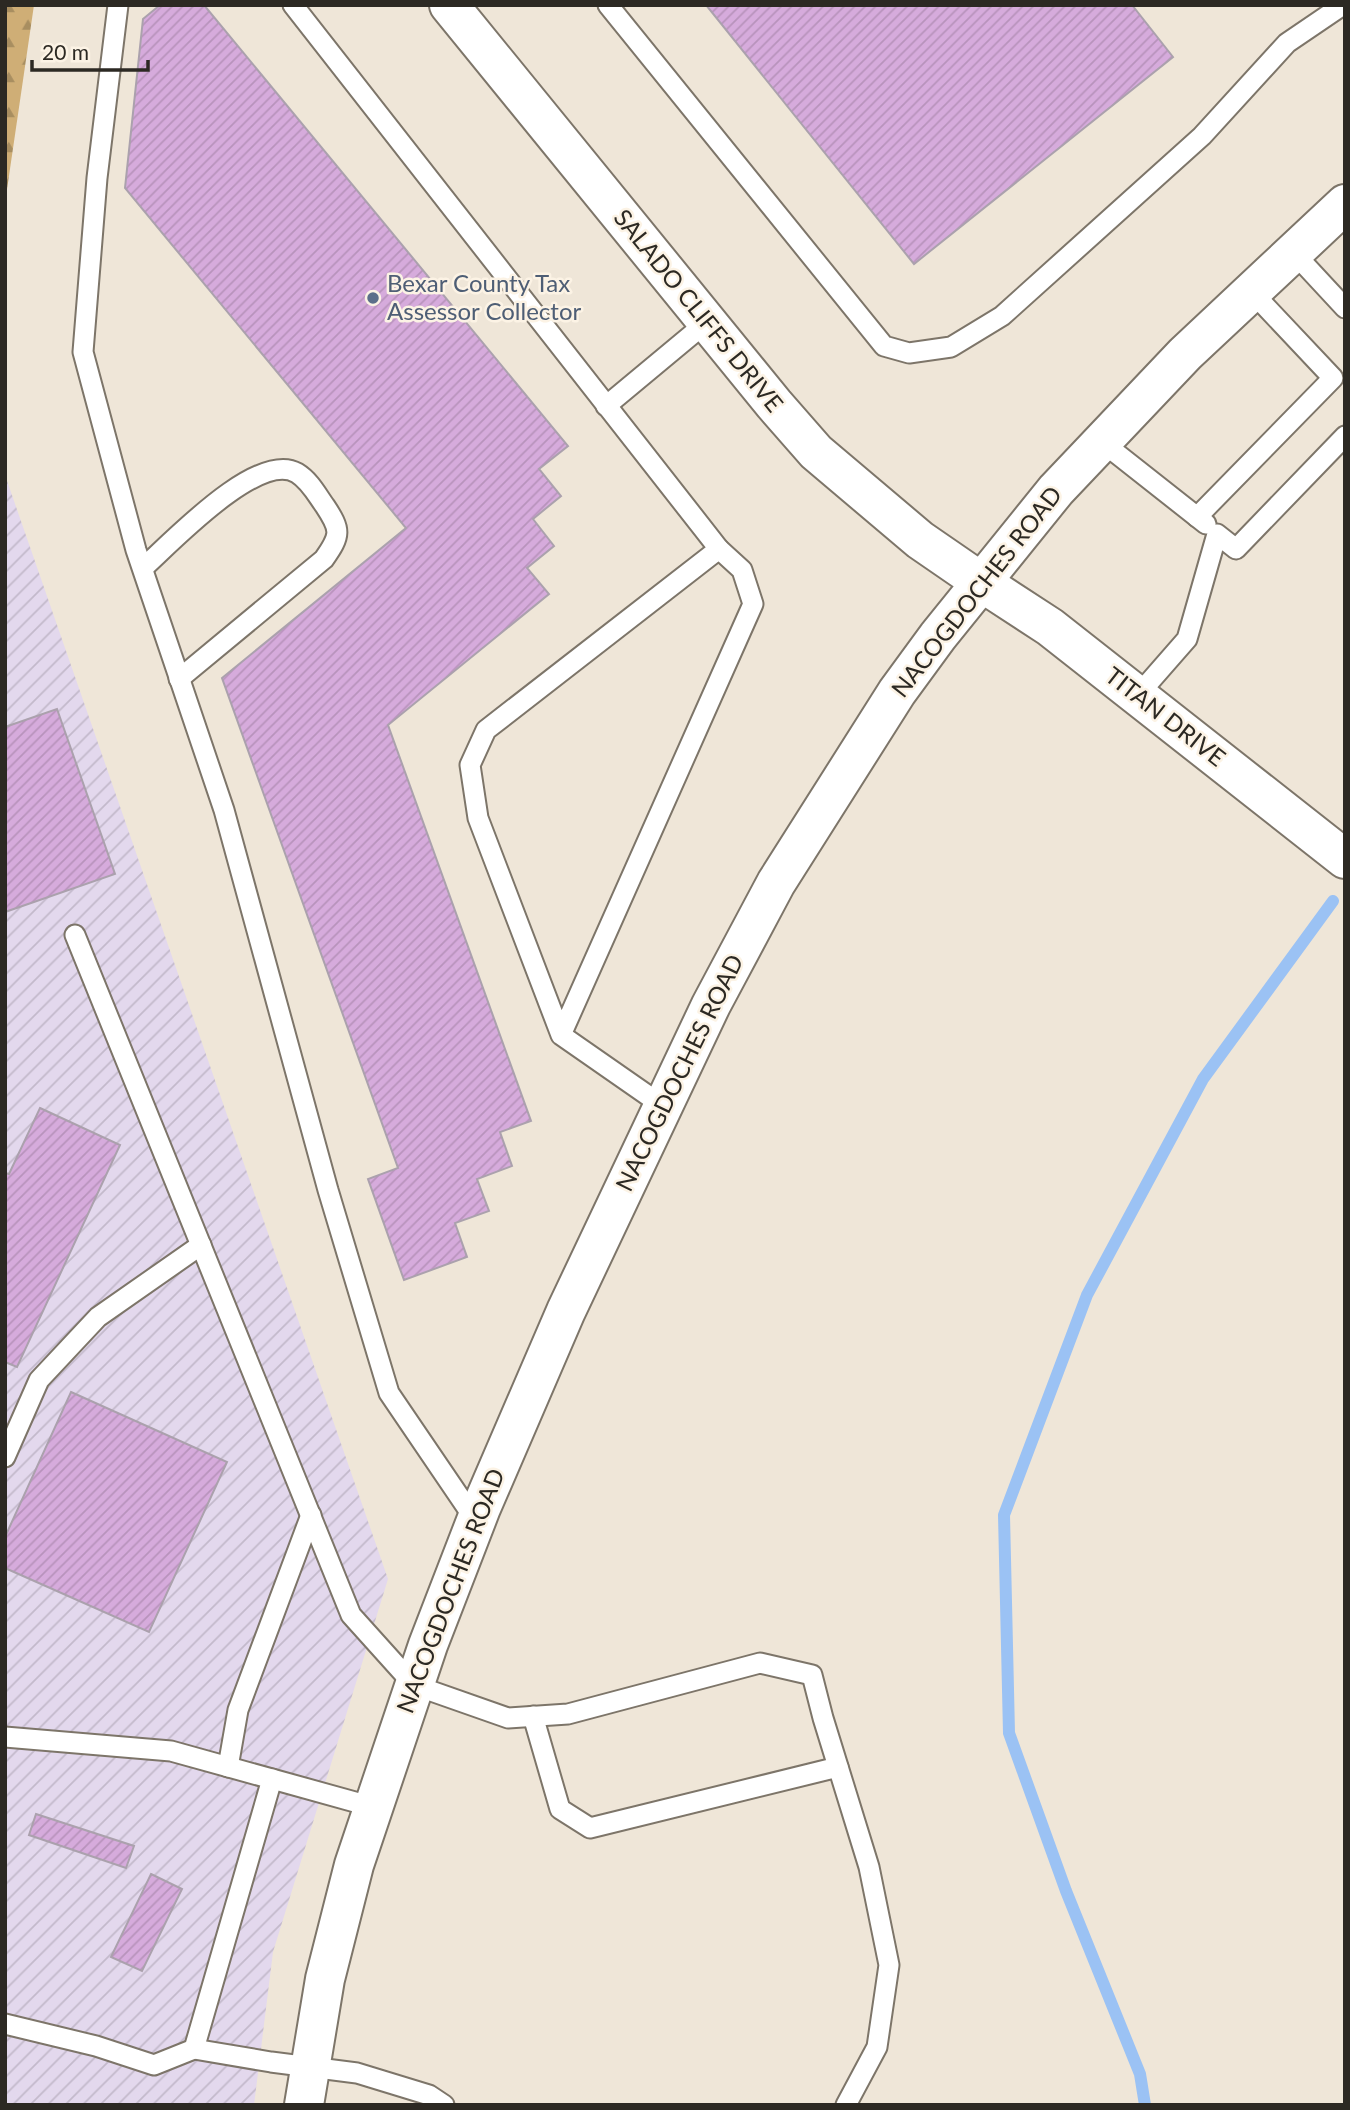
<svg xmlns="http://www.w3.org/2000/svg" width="1350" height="2110" font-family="Lato,sans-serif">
<defs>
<pattern id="industrial-furrows" width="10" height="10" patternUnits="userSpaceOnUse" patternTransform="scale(1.75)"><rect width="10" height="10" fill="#e3d8ed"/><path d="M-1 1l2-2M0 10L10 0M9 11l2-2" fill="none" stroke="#c3b9cb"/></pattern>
<pattern id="forest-firs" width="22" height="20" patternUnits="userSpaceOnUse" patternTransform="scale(1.75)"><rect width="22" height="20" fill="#cfae76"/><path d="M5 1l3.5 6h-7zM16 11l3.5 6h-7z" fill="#a88e60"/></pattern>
<pattern id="building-hatch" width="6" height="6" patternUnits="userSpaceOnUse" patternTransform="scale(1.75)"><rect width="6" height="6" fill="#d6abdc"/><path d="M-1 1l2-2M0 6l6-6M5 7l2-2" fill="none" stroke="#b893bc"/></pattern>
</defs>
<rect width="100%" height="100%" fill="#efe6d8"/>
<polygon fill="url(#industrial-furrows)" points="5,475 388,1579 273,1952 254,2105 5,2105"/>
<polygon fill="url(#forest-firs)" points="5,5 34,5 5,203"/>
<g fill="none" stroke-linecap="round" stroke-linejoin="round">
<polyline stroke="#9bc2f4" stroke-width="12" points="1145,2105 1140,2074 1066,1891 1009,1733 1004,1515 1087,1295 1203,1079 1333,901"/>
</g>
<g fill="url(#building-hatch)" stroke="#aba1ad" stroke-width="2">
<polygon points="160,5 204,5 568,446 539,469 561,496 533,519 554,546 527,568 549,594 388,725 531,1121 500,1132 512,1166 477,1179 489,1211 455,1223 467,1257 404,1280 368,1179 398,1168 222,678 406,528 125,188 143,19"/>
<polygon points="706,5 1132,5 1173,57 914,264"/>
<polygon points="57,709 115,874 5,912 5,727"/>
<polygon points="40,1108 120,1145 17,1367 5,1362 5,1173 9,1174"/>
<polygon points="71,1392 227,1462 149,1632 5,1568 5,1537"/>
<polygon points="36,1814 134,1846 126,1868 29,1835"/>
<polygon points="151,1874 182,1889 142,1971 111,1957"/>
</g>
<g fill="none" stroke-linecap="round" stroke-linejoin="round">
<g stroke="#7d7569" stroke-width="23">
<g id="lane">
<polyline points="118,5 97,178 83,352 136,550 224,810 328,1190 389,1393 476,1521"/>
<polyline points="293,5 719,549"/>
<polyline points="608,5 884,346 909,353 951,347 1002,316 1202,136 1287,43 1343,5"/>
<polyline points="1293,252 1345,308"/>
<polyline points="606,406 707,322"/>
<polyline points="1102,442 1206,524"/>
<polyline points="1197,517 1333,378 1251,291"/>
<path d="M143,568C171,543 258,450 297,473C310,481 317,495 325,506C341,530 341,535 324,559L179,679"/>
<polyline points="1138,695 1187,639 1217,534 1236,549 1345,436"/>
<polyline points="75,935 351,1615 414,1685 508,1718 568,1714 760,1663 812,1675 823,1718 869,1867 889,1965 877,2047 846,2105"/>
<polyline points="561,1035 753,604 742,570 719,549 486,730 470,765 478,818 561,1035 663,1106"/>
<polyline points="5,1457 39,1380 98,1317 201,1245"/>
<polyline points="533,1716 560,1809 590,1828 838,1767"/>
<polyline points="5,1737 171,1751 373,1807"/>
<polyline points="228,1767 238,1710 311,1515"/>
<polyline points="272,1779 194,2049 271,2062 357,2073 429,2095 444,2105"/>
<polyline points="5,2024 96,2046 154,2065 194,2049"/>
</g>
</g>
<g stroke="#7d7569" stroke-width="42">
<polyline id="street" points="449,5 774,404 816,452 920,540 981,582 1050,627 1345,859"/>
</g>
<g stroke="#7d7569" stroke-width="42">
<polyline id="secondary" points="304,2105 325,1979 354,1865 428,1645 481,1508 566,1311 711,1005 776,883 897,692 938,636 1056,490 1185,354 1345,204"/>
</g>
<use href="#lane" stroke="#fff" stroke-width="19"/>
<use href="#street" stroke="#fff" stroke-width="38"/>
<use href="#secondary" stroke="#fff" stroke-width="38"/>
</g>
<circle fill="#5c6f8a" stroke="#fcf3e5" stroke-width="2.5" cx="373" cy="298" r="7"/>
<g text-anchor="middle" stroke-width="5" stroke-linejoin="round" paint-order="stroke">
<g font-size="24" fill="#4e5e75" stroke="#fcf3e5" text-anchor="start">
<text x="387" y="292">Bexar County Tax<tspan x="387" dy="28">Assessor Collector</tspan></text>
</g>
<g font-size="24" fill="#2c2923" stroke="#fcf3e5">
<text transform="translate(698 311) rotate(51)" y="8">SALADO CLIFFS DRIVE</text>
<text transform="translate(977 592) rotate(-52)" y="8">NACOGDOCHES ROAD</text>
<text transform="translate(1165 717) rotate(38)" y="8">TITAN DRIVE</text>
<text transform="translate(680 1073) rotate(-64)" y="8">NACOGDOCHES ROAD</text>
<text transform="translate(451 1591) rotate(-69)" y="8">NACOGDOCHES ROAD</text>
</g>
</g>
<rect width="1350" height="2110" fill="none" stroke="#2c2923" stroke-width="14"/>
<path d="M32 60v10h116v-10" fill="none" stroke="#2c2923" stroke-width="3.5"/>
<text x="42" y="60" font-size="21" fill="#2c2923" stroke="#fcf3e5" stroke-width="5" paint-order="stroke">20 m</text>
</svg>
